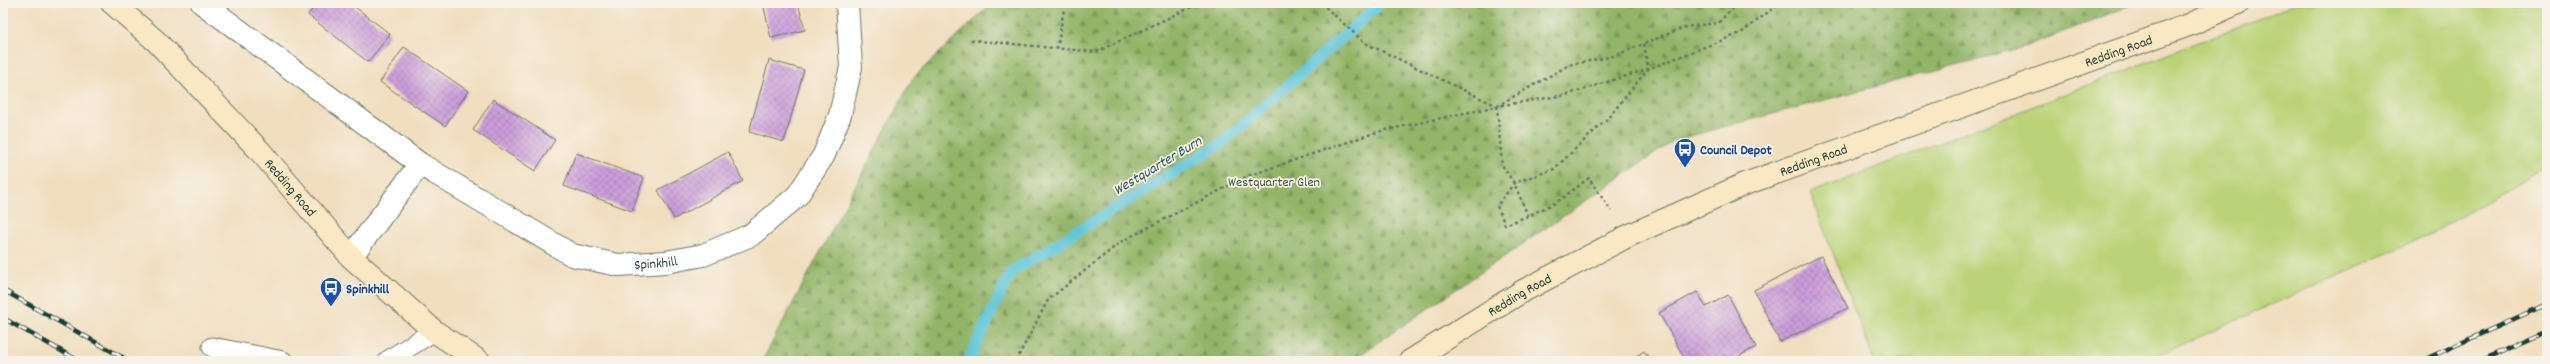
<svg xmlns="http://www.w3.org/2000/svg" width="2550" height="364" font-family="Dekko,sans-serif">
<defs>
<pattern id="forest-firs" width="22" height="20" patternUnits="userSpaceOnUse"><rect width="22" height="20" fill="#93b568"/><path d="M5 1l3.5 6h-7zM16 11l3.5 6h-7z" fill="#779456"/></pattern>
<pattern id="building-cross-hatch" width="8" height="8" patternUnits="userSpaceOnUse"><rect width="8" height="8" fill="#cc9edb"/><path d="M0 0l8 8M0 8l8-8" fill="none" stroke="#a582b2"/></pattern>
</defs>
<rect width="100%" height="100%" fill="#f7f3e8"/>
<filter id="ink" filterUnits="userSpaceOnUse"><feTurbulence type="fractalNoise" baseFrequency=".025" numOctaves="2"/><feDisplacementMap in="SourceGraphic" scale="8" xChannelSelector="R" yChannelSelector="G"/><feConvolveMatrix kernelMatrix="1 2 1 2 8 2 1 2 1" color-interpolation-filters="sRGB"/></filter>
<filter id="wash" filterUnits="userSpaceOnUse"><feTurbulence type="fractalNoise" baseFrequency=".012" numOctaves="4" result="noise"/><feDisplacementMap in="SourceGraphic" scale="16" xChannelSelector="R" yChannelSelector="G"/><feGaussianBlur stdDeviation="0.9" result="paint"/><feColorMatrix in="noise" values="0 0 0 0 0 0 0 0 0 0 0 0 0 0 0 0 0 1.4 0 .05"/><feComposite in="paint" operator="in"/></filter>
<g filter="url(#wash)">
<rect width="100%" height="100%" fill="#f1debf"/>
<polygon fill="#bad378" stroke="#6c8856" points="2299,3 2547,3 2547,167 2428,235 2145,361 1874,361 1810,193"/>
<polygon fill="url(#forest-firs)" stroke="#59794e" points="992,3 2137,3 2027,46 1675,140 1351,361 762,361 913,78"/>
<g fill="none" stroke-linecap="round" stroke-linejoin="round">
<polyline stroke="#5ec6db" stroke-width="11" points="968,361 1011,272 1222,143 1381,3"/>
</g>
<g id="blocks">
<g fill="url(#building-cross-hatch)">
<polygon points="317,3 350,3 390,34 368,62 308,15"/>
<polygon points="763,3 798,3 805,30 771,38"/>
<polygon points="404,47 468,91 445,126 380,82"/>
<polygon points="769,60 804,70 784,142 749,132"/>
<polygon points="493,99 555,140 535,171 473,130"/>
<polygon points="728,152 743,181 674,219 658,190"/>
<polygon points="576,153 644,178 632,211 564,186"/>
<polygon points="1821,256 1848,308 1780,342 1754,290"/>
<polygon points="1697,292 1706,307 1728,295 1756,347 1730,361 1686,361 1659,313"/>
<polygon points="1644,351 1651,361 1629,361"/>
</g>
</g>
</g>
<g filter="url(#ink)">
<use href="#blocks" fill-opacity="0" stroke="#687565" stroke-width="1"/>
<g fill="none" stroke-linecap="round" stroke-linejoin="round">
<g stroke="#687565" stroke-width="21">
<g id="service">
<polyline points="212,347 283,361"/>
<polyline points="387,361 434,331"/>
</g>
</g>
<g stroke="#687565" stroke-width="24">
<g id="minor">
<path id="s1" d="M202,3L420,164L572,255L618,265L666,262L703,255L751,235L797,196L824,155L840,115L851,67L847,3"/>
<polyline points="351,257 420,164"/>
</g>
</g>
<g stroke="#687565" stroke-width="24">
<g id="secondary">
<path id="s2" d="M112,3L156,41L259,150L351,257L434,331L479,361"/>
<path id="s3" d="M1410,361L1523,291L1628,236L1745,184L2189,25L2238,3"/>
</g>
</g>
<g stroke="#687565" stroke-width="2.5" stroke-dasharray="3 3" stroke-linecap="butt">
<polyline points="1321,3 1365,43 1497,106 1566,95 1648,69 1741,33 1780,3"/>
<polyline points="971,40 1096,52 1200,3"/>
<polyline points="1057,49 1065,3"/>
<polyline points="1497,106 1502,165 1514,183 1528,216 1557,202 1589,178 1611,211"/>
<polyline points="1528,216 1505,225 1497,206 1514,183 1554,169 1608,118 1648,69 1644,44"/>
<polyline points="1016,361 1048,300 1122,241 1248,176 1377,132 1497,106 1569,65 1614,56 1685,27 1718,23 1738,3"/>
</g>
<use href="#service" stroke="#fff" stroke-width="19"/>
<use href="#minor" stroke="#fff" stroke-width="22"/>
<use href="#secondary" stroke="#fae7c3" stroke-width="22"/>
<g stroke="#1f3d34" stroke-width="4.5">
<g id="rail">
<polyline points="3,290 129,361"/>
<polyline points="3,318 79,361"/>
<polyline points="2421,361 2547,304"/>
<polyline points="2480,361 2547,331"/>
</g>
</g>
<use href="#rail" stroke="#f7f3e8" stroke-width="3" stroke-dasharray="9" stroke-linecap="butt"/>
</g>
</g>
<defs>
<g id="bus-pin" transform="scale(1.15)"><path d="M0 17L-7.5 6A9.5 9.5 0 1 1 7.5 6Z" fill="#1a4fb4" stroke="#f7f3e8"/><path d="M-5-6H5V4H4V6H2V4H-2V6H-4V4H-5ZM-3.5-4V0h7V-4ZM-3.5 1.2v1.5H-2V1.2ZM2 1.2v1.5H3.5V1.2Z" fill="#fff"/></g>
</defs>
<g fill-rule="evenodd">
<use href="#bus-pin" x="1685" y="149"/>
<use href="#bus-pin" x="331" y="288"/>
</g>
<g text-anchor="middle" stroke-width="3.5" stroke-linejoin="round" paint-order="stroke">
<g font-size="14" fill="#1f3d34" stroke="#f7f3e8">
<text dy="5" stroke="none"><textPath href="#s3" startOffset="776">Redding Road</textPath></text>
<text dy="5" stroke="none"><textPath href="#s3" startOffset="452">Redding Road</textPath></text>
<text dy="5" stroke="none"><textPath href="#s2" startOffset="257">Redding Road</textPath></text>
<text dy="5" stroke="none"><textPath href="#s1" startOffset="533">Spinkhill</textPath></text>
<text dy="5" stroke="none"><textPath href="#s3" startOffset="128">Redding Road</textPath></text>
</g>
<g font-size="14" font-weight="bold" fill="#164399" stroke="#f7f3e8" text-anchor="start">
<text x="1700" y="154">Council Depot</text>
<text x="346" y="293">Spinkhill</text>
</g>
<g font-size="14" fill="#3e5b42" stroke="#f7f3e8">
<text x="1274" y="186">Westquarter Glen</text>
</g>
<g font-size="15" font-style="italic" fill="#2c5855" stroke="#f7f3e8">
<text transform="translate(1157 165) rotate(-31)" y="5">Westquarter Burn</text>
</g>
</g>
<rect width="2550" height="364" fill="none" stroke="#f7f3e8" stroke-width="16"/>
</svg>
